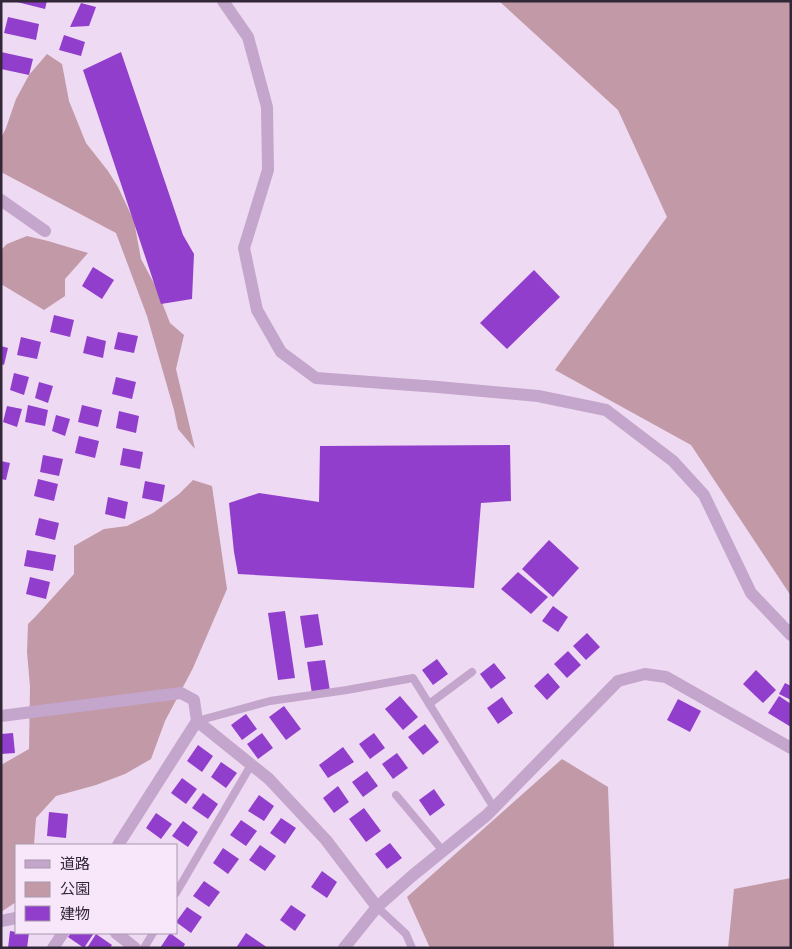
<svg xmlns="http://www.w3.org/2000/svg" width="792" height="949" font-family="'Public Sans','Noto Sans JP',sans-serif">
<rect width="100%" height="100%" fill="#efdaf3"/>
<g fill="#c299a6">
<polygon points="499,1 791,1 791,596 691,445 555,370 667,217 618,110"/>
<polygon points="47,54 62,64 69,101 86,143 108,171 118,187 134,221 141,259 156,287 170,323 184,335 176,369 195,449 178,429 174,410 147,316 116,233 1,172 1,138 6,128 16,99 29,75"/>
<polygon points="27,236 48,241 88,253 65,279 65,296 44,310 1,284 1,250 7,244"/>
<polygon points="193,480 212,486 227,589 193,668 165,721 151,759 125,774 96,785 56,796 36,818 34,845 16,845 16,902 1,912 1,765 29,749 30,687 27,652 28,624 37,615 74,574 74,546 104,529 127,526 153,513 179,494"/>
<polygon points="562,759 608,787 614,948 430,948 407,897"/>
<polygon points="791,878 791,948 728,948 734,889"/>
</g>
<g fill="#913ecc">
<polygon points="13,1 47,1 45,9"/>
<polygon points="81,3 96,7 89,26 70,27"/>
<polygon points="8,17 39,24 36,40 4,33"/>
<polygon points="64,35 85,42 81,56 59,50"/>
<polygon points="1,52 33,59 29,75 1,69"/>
<polygon points="121,52 183,235 194,254 192,299 161,304 83,70"/>
<polygon points="93,267 114,280 102,299 82,286"/>
<polygon points="534,270 560,297 507,349 480,323"/>
<polygon points="54,315 74,320 70,337 50,332"/>
<polygon points="118,332 138,336 134,353 114,349"/>
<polygon points="87,336 106,341 103,358 83,353"/>
<polygon points="21,337 41,342 37,359 17,355"/>
<polygon points="1,346 8,348 4,365 1,364"/>
<polygon points="14,373 29,377 24,395 10,390"/>
<polygon points="116,377 136,382 132,399 112,394"/>
<polygon points="39,382 53,386 48,403 35,398"/>
<polygon points="28,405 48,410 45,426 25,422"/>
<polygon points="82,405 102,410 98,427 78,422"/>
<polygon points="7,406 22,409 17,427 3,422"/>
<polygon points="119,411 139,416 136,433 116,428"/>
<polygon points="56,415 70,419 65,436 52,431"/>
<polygon points="79,436 99,441 95,458 75,453"/>
<polygon points="510,445 511,501 481,503 474,588 238,574 234,552 229,503 259,493 319,502 320,446"/>
<polygon points="123,448 143,452 140,469 120,465"/>
<polygon points="43,455 63,459 59,476 40,472"/>
<polygon points="1,461 10,463 6,480 1,479"/>
<polygon points="38,479 58,484 54,501 34,496"/>
<polygon points="145,481 165,485 162,502 142,498"/>
<polygon points="108,497 128,502 125,519 105,514"/>
<polygon points="39,518 59,523 55,540 35,535"/>
<polygon points="549,540 579,568 553,597 522,569"/>
<polygon points="27,550 56,555 53,571 24,566"/>
<polygon points="518,572 548,597 531,614 501,589"/>
<polygon points="30,577 50,582 46,599 26,594"/>
<polygon points="553,606 568,617 558,632 542,621"/>
<polygon points="285,611 295,678 278,680 268,613"/>
<polygon points="318,614 323,645 305,648 300,616"/>
<polygon points="587,633 600,647 586,660 573,646"/>
<polygon points="568,651 581,665 567,678 554,664"/>
<polygon points="437,659 448,674 433,685 422,670"/>
<polygon points="325,660 330,691 312,694 307,662"/>
<polygon points="494,663 506,678 491,689 480,674"/>
<polygon points="756,670 776,690 763,703 743,684"/>
<polygon points="548,673 560,687 547,700 534,686"/>
<polygon points="785,683 791,686 791,700 779,694"/>
<polygon points="400,696 418,717 403,730 385,709"/>
<polygon points="779,696 791,704 791,727 768,713"/>
<polygon points="502,697 513,713 498,724 487,708"/>
<polygon points="678,699 701,711 690,732 667,720"/>
<polygon points="284,706 301,729 286,740 269,717"/>
<polygon points="246,714 257,729 242,740 231,725"/>
<polygon points="425,724 439,742 423,755 408,737"/>
<polygon points="13,733 15,753 1,754 1,734"/>
<polygon points="262,733 273,748 258,759 247,744"/>
<polygon points="374,733 385,748 370,759 359,744"/>
<polygon points="198,745 213,756 202,772 187,761"/>
<polygon points="343,747 354,762 328,778 319,765"/>
<polygon points="397,753 408,768 393,779 382,764"/>
<polygon points="221,762 237,773 226,788 211,777"/>
<polygon points="367,771 378,786 363,797 352,782"/>
<polygon points="182,778 197,789 186,804 171,793"/>
<polygon points="338,786 349,802 334,813 323,798"/>
<polygon points="434,789 445,805 430,816 419,800"/>
<polygon points="203,793 218,804 208,819 192,808"/>
<polygon points="259,795 274,806 264,821 248,811"/>
<polygon points="364,808 381,831 366,842 349,819"/>
<polygon points="49,812 68,814 66,838 47,836"/>
<polygon points="156,813 172,824 161,839 146,828"/>
<polygon points="281,818 296,828 285,844 270,833"/>
<polygon points="241,820 257,831 246,846 230,835"/>
<polygon points="183,821 198,832 188,847 172,836"/>
<polygon points="390,843 402,858 387,869 375,854"/>
<polygon points="260,845 276,856 265,871 249,860"/>
<polygon points="223,848 239,859 228,874 213,863"/>
<polygon points="322,871 337,882 327,898 311,887"/>
<polygon points="204,881 220,892 209,907 193,896"/>
<polygon points="291,905 306,915 295,931 280,920"/>
<polygon points="187,907 202,917 191,933 176,922"/>
<polygon points="10,931 16,932 16,933 29,933 27,948 8,948"/>
<polygon points="71,933 94,933 84,948 68,937"/>
<polygon points="170,933 185,944 183,948 160,948"/>
<polygon points="246,933 268,948 236,948"/>
<polygon points="96,934 112,945 110,948 87,948"/>
</g>
<g fill="none" stroke-linecap="round" stroke-linejoin="round">
<g stroke="#c4a5cb" stroke-width="8">
<polyline points="429,704 472,672"/>
<polyline points="197,721 270,701 347,690 413,678 494,808"/>
<polyline points="396,795 443,851"/>
<polyline points="176,893 251,765"/>
<polyline points="377,907 406,934 412,948"/>
<polyline points="144,948 153,933"/>
</g>
<g stroke="#c4a5cb" stroke-width="12">
<polyline points="1,200 45,231"/>
<polyline points="1,716 181,693 194,700 197,721 118,845"/>
<polyline points="197,721 269,779 326,840 377,907"/>
<polyline points="1,921 16,918"/>
<polyline points="116,933 135,948"/>
<polyline points="53,948 63,933"/>
</g>
<g stroke="#c4a5cb" stroke-width="12">
<polyline points="223,1 248,37 267,107 268,170 244,248 257,310 281,352 316,378 438,387 538,396 606,410 673,461 704,495 751,593 791,635"/>
<polyline points="344,948 377,907 412,876 487,815 618,681 645,674 666,677 791,748"/>
</g>
</g>
<rect width="792" height="949" fill="none" stroke="#312737" stroke-width="5"/>
<rect x="15" y="844" width="162" height="90" fill="#f8e6fa" stroke="#a89aac"/>
<rect x="25" y="860" width="25" height="8" fill="#c4a5cb" stroke="#a89aac"/>
<text x="60" y="869" font-size="15" fill="#312737">道路</text>
<rect x="25" y="882" width="25" height="15" fill="#c299a6" stroke="#a89aac"/>
<text x="60" y="894" font-size="15" fill="#312737">公園</text>
<rect x="25" y="906" width="25" height="15" fill="#913ecc" stroke="#a89aac"/>
<text x="60" y="919" font-size="15" fill="#312737">建物</text>
</svg>
